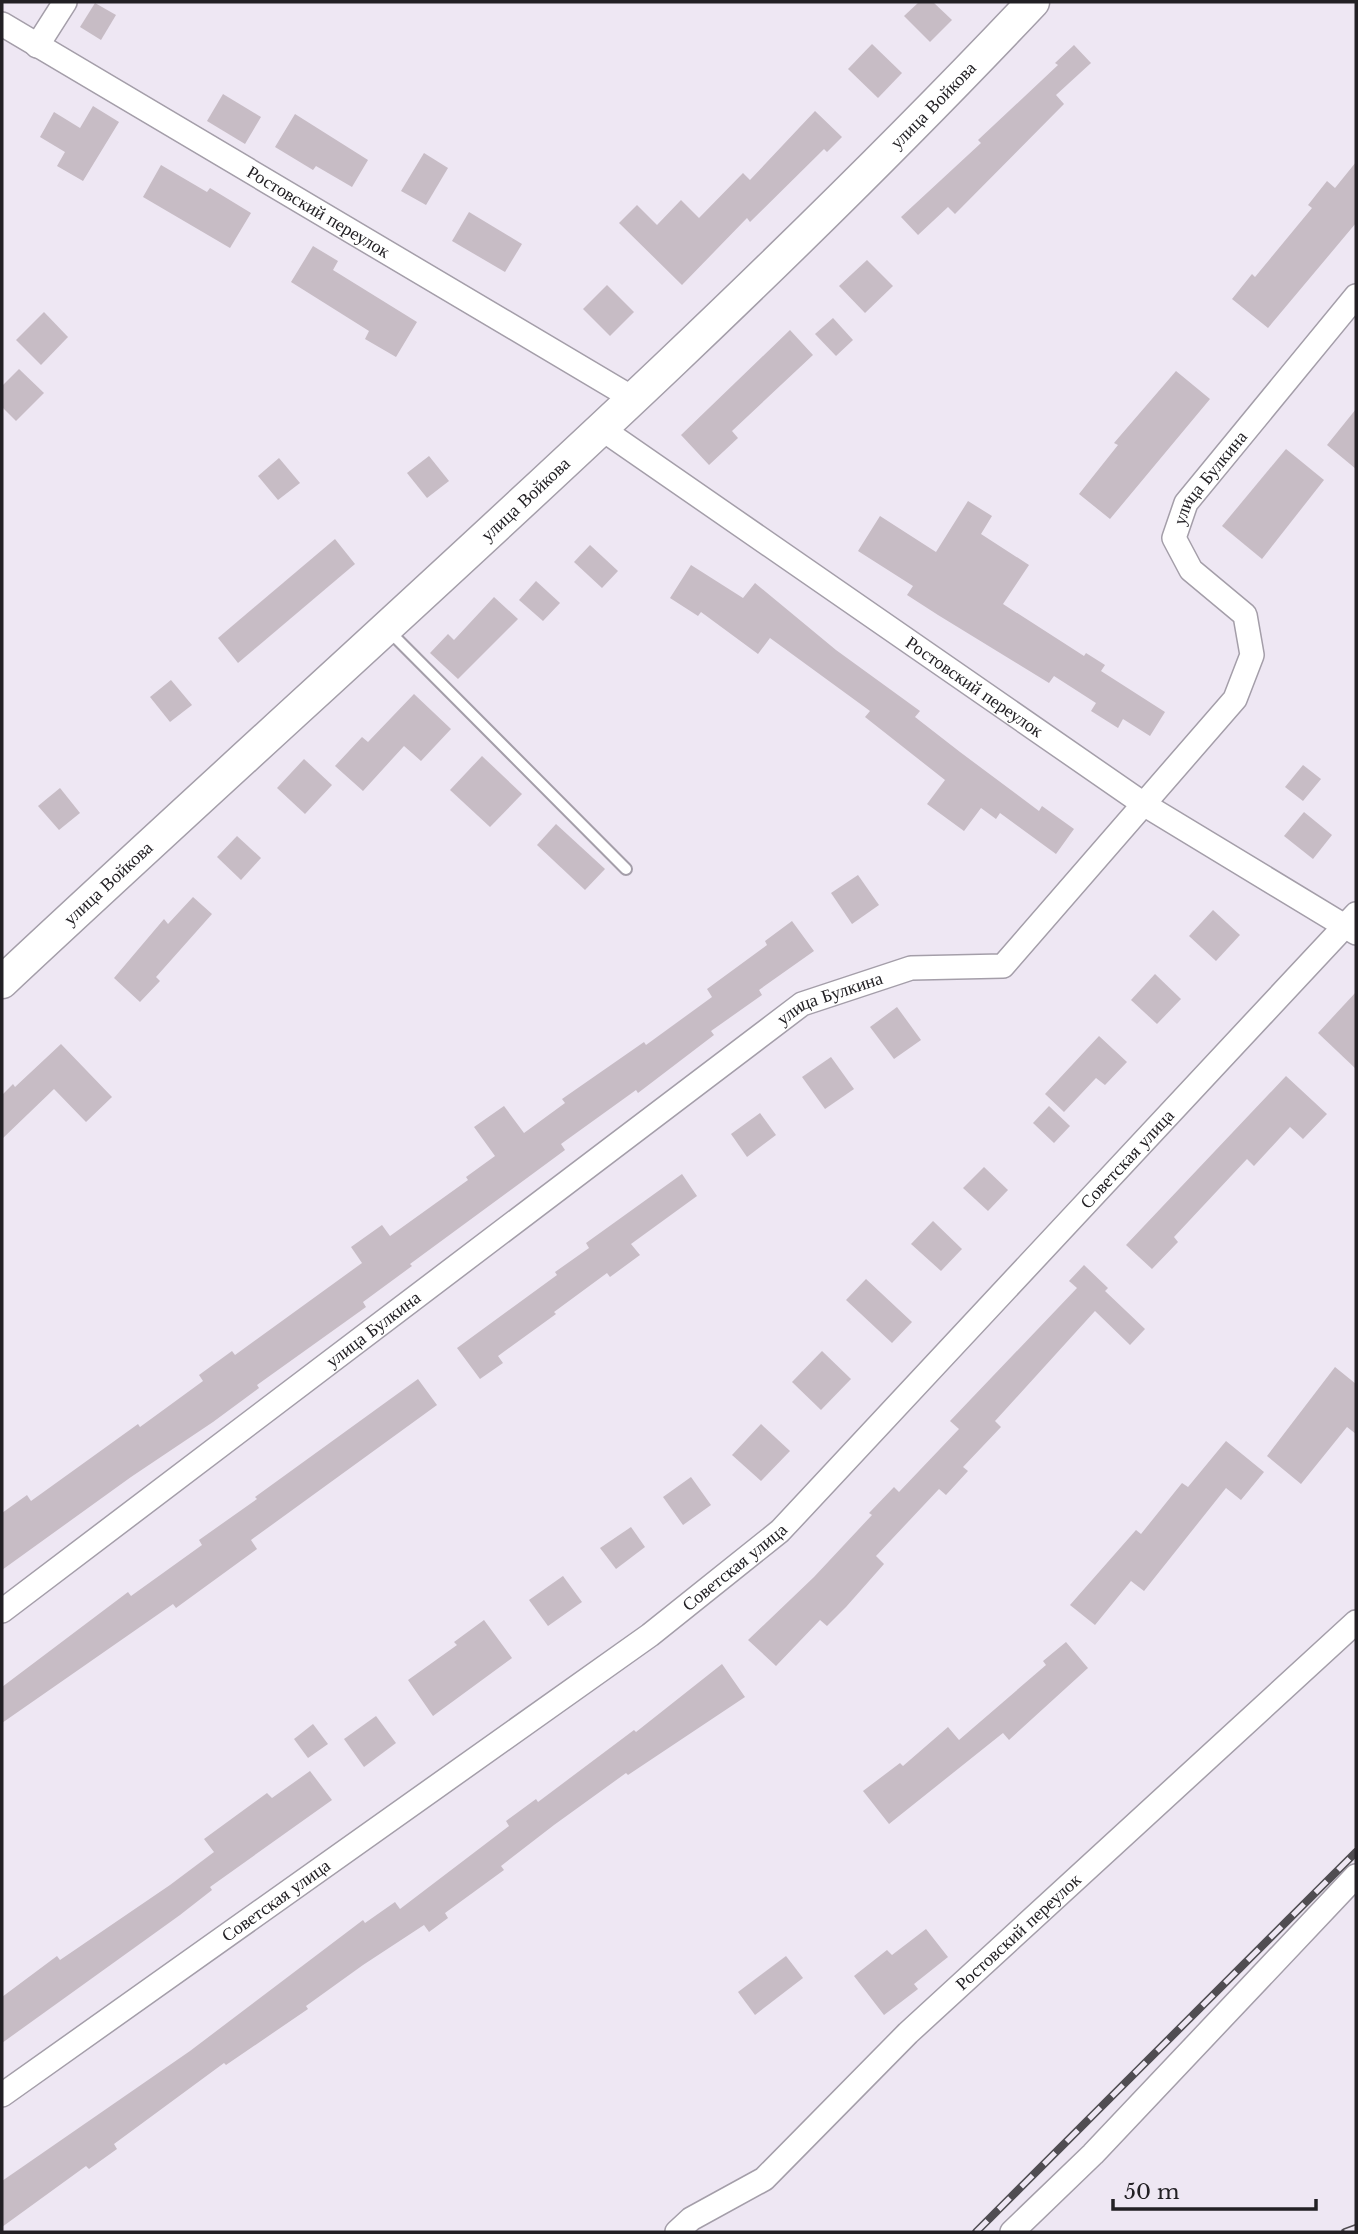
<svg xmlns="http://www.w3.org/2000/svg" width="1358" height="2234" font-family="'Libre Baskerville',serif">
<rect width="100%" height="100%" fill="#eee7f3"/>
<g fill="#c7bcc5">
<polygon points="919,2 933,2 952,20 930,42 904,16"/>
<polygon points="95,3 116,15 101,40 80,27"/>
<polygon points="872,44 902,73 878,98 848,69"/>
<polygon points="1074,45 1091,63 1056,95 1064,104 955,214 948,207 918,235 901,217 981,143 978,140 1058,65 1055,63"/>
<polygon points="223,94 261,117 245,144 207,121"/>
<polygon points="93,106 119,122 83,181 57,166 65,152 40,137 54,112 80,128"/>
<polygon points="815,111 842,137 827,152 824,149 750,222 747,218 682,285 619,223 637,205 657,225 681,200 699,218 743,173 750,180"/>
<polygon points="295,114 368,160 352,187 316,166 313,170 275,147"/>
<polygon points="424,153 448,168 426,205 401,191"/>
<polygon points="1356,162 1356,223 1268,328 1232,299 1252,274 1255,277 1312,208 1308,205 1327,181 1335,188"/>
<polygon points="161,165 207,192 210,188 251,213 230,248 143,197"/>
<polygon points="469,212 522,244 505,272 452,241"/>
<polygon points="313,246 338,261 333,270 417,322 396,357 365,339 369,331 291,282"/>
<polygon points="867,260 893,286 865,313 839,286"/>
<polygon points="607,285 634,312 610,336 583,309"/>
<polygon points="44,312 68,337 41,365 16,340"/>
<polygon points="833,318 853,340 836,356 815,334"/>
<polygon points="790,330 813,355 732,431 738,438 709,465 681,435"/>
<polygon points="19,369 44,393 16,421 2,407 2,386"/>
<polygon points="1176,371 1210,399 1110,519 1079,494 1118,445 1114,443"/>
<polygon points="1356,409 1356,469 1327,445"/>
<polygon points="1286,449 1324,480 1262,559 1222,526"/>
<polygon points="429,456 449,481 427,498 407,473"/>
<polygon points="279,458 300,483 278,500 258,476"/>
<polygon points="968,501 992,516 981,534 1029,565 1003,604 1084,656 1086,653 1105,665 1101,671 1165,712 1150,736 1123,719 1118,728 1091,711 1096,703 1054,676 1049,683 938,615 907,595 913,586 858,551 880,516 936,552"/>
<polygon points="335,539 355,564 238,663 218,638"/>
<polygon points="590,545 618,571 602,588 574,562"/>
<polygon points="691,565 743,598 755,583 836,650 920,711 915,717 960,752 1039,811 1042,806 1074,829 1056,854 1000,813 996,819 981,808 964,831 927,804 945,780 865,717 870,711 770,638 758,654 701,612 698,616 670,598"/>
<polygon points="536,581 560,603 543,621 519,600"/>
<polygon points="494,597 518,619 458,679 430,653 448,634 454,640"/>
<polygon points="171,680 192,705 170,722 150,697"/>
<polygon points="414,694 451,729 421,761 404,746 363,791 335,766 362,737 368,742"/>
<polygon points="482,756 522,794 490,827 450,790"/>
<polygon points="304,759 332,785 305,814 277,788"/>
<polygon points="1303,765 1321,779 1303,801 1285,787"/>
<polygon points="60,788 80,813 59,830 38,806"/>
<polygon points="1304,812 1332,835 1313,859 1284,836"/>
<polygon points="556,824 605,869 585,890 537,845"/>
<polygon points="237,836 261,858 241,880 217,857"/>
<polygon points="858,875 879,905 852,924 831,893"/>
<polygon points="193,897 212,914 156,977 160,981 140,1002 114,978 164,919 168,924"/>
<polygon points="1213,910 1240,935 1216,961 1189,936"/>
<polygon points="792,921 814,951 759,990 762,995 711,1031 714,1035 638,1093 636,1090 561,1144 565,1150 410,1264 412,1266 363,1302 366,1307 257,1385 259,1388 213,1422 131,1477 2,1570 2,1513 27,1495 31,1501 138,1424 140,1427 203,1381 199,1375 232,1351 235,1355 362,1263 351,1247 382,1225 390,1236 468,1180 466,1177 495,1156 474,1127 504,1106 524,1133 565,1103 562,1099 644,1042 646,1045 712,997 707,989 767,945 765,941"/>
<polygon points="1155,974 1181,999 1157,1024 1131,1000"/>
<polygon points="1356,992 1356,1069 1318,1033"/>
<polygon points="897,1007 921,1040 894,1059 870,1027"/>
<polygon points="1099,1036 1127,1062 1105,1085 1096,1078 1064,1112 1045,1094"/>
<polygon points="61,1044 112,1097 86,1122 54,1089 2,1139 2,1095 13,1084 15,1087"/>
<polygon points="831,1057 854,1089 825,1109 802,1077"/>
<polygon points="1286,1076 1327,1114 1303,1139 1290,1127 1254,1166 1247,1159 1174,1237 1178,1242 1152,1269 1126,1245"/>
<polygon points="1049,1106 1070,1126 1054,1143 1033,1123"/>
<polygon points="760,1113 776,1135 747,1157 731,1134"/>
<polygon points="984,1167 1008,1190 988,1211 963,1188"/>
<polygon points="682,1174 697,1196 631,1244 640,1255 610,1277 607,1273 554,1312 556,1314 498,1356 503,1363 480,1379 457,1348 557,1275 555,1272 589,1248 586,1243"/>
<polygon points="933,1221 962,1249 941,1271 911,1244"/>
<polygon points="1084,1265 1108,1288 1105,1291 1145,1329 1130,1345 1095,1311 995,1421 1001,1427 963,1467 968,1471 946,1495 939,1489 876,1556 884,1564 846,1607 827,1626 820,1620 776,1666 748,1640 814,1577 872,1515 869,1513 894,1487 899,1492 959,1429 950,1421 1077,1288 1069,1281"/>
<polygon points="866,1279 912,1322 892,1343 846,1300"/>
<polygon points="822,1351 851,1379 821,1410 792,1382"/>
<polygon points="1335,1367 1356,1384 1356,1434 1347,1427 1301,1484 1267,1456"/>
<polygon points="418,1379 437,1405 251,1540 257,1549 176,1608 173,1604 2,1723 2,1687 128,1592 131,1596 202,1545 199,1540 257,1499 255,1497"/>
<polygon points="761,1424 790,1451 761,1481 732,1455"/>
<polygon points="1226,1441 1264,1472 1241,1500 1226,1488 1144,1591 1131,1581 1095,1625 1070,1605 1136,1530 1141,1534 1182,1483 1188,1487"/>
<polygon points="691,1477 711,1505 683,1525 663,1497"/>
<polygon points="631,1527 645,1547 616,1569 600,1548"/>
<polygon points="563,1576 582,1602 548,1626 529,1600"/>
<polygon points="484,1620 512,1658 433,1716 408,1680 457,1645 454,1642"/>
<polygon points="1066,1642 1088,1668 1009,1740 1003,1733 889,1824 863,1791 900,1763 903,1766 948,1727 959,1740 1046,1665 1043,1661"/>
<polygon points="722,1664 745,1697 628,1775 626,1773 554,1825 501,1866 504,1870 445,1913 448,1918 429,1932 424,1925 363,1965 306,2006 308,2009 226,2065 224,2063 114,2144 117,2149 89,2169 86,2166 2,2227 2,2181 190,2051 363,1920 365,1923 395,1902 400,1909 509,1826 506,1821 536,1799 538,1802 634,1730 636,1732"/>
<polygon points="376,1716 396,1743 364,1767 344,1739"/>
<polygon points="313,1724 328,1744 308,1758 294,1739"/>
<polygon points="310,1771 332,1800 210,1887 212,1890 180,1915 2,2043 2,1997 57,1956 60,1960 170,1885 214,1852 204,1839 267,1793 272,1798"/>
<polygon points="926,1929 948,1957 914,1984 918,1989 884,2015 854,1976 887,1950 892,1955"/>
<polygon points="786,1956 803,1978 755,2015 738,1992"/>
</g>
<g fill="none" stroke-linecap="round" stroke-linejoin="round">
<g stroke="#a49ea9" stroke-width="14">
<polyline id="service" points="388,630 626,869"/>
</g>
<g stroke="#a49ea9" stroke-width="26">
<g id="minor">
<path id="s1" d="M2,24L634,399"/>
<polyline points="37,46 65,2"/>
<path id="s2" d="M602,429L1145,805L1356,933"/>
<path id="s3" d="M2,1611L802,1004L911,968L1003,966L1235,699L1252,655L1245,615L1191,570L1174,538L1186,503L1356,296"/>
<path id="s4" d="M2,2095L650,1635L780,1531L1356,914"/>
<path id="s5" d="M677,2232L691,2219L764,2179L908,2033L1356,1622"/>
<polyline points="1012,2232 1093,2154 1356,1876"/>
</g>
</g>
<g stroke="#a49ea9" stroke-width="35">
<g id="secondary">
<path id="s6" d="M2,982C348,658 707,347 1033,2"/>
</g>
</g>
<use href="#service" stroke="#fff" stroke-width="10"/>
<use href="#minor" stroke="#fff" stroke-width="23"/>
<use href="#secondary" stroke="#fff" stroke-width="32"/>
<g stroke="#504d52" stroke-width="8">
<g id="rail">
<polyline points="976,2232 1356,1852"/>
<polyline points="1345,2232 1356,2228"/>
</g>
</g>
<use href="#rail" stroke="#eee7f3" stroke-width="5" stroke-dasharray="16" stroke-linecap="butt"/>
</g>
<g text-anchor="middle" stroke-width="5" stroke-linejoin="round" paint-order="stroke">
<g font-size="18" fill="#222024" stroke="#eee7f3">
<text dy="6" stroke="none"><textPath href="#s6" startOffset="1279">улица Войкова</textPath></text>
<text dy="6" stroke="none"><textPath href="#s1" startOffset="368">Ростовский переулок</textPath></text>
<text dy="6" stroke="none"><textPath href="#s3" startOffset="1830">улица Булкина</textPath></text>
<text dy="6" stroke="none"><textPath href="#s6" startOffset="712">улица Войкова</textPath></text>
<text dy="6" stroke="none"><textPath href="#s2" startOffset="453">Ростовский переулок</textPath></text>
<text dy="6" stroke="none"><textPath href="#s6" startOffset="145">улица Войкова</textPath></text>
<text dy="6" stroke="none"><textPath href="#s3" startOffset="1032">улица Булкина</textPath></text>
<text dy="6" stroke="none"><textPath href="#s4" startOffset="1470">Советская улица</textPath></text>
<text dy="6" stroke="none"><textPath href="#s3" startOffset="466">улица Булкина</textPath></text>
<text dy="6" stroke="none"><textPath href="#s4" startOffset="903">Советская улица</textPath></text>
<text dy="6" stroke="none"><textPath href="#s4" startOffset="336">Советская улица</textPath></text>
<text dy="6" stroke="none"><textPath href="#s5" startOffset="457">Ростовский переулок</textPath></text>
</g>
</g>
<rect width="1358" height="2234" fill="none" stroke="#222024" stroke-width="7"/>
<path d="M1113 2199v10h203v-10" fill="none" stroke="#222024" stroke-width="3.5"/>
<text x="1124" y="2199" font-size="21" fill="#222024" stroke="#eee7f3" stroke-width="5" paint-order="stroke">50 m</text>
</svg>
